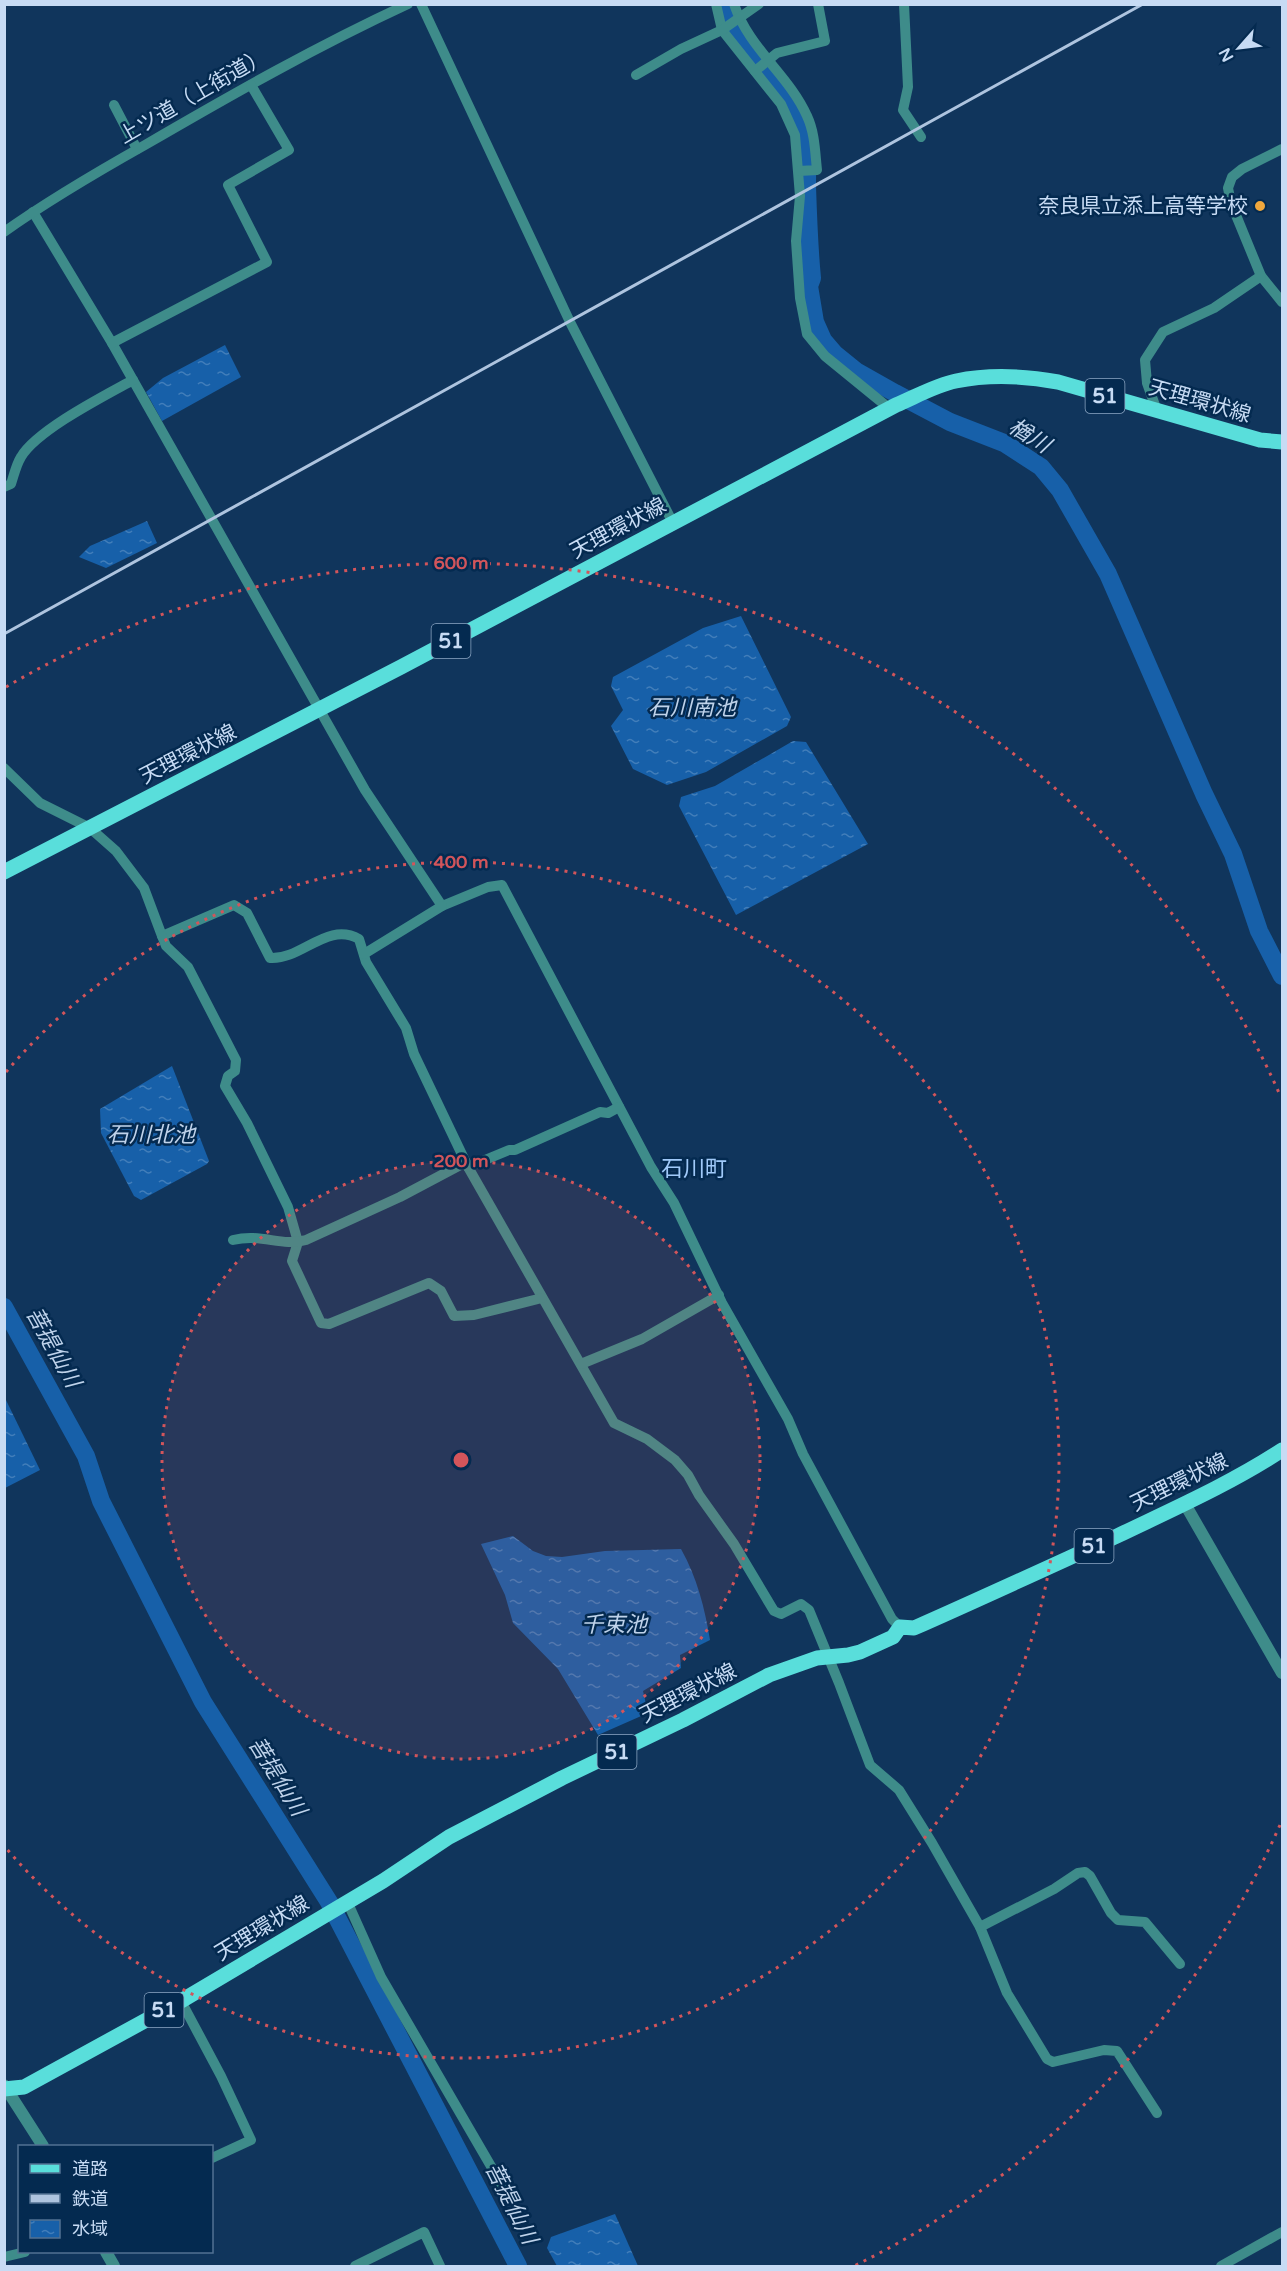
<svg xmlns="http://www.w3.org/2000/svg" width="1287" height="2271" font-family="'Varela Round','Noto Sans JP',sans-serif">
<defs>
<pattern id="water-ripples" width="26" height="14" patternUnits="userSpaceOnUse" patternTransform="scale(1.5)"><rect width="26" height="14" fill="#1760a9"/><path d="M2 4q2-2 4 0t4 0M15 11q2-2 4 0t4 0" fill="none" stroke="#427eba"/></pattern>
</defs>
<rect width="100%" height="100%" fill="#10355c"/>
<g fill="url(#water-ripples)">
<polygon points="225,345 241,377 162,421 146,392 163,378"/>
<polygon points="147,521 157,543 106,568 79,557 90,546"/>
<polygon points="741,616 791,717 787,726 706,772 667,785 633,769 611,726 623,710 611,686 613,677 703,628"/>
<polygon points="793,741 806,742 868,844 736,915 679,806 681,797 715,786"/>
<polygon points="172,1066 209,1161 207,1164 141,1200 134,1196 101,1133 100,1109"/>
<polygon points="5,1398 40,1470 5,1488 4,1488"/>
<path d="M513,1536L533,1551L546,1556L562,1557L605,1551L681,1549C697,1577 705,1609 710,1640L680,1655L681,1668L643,1691L648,1713L598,1735L558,1669L513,1623L505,1595L481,1544Z"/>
<polygon points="615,2214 638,2266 557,2266 547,2248 551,2237"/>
</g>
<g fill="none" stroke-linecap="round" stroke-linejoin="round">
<g stroke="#1760a9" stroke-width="18">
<path d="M724,4C722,35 786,89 800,123C809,143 807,165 807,186C808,217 809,248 812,278L809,286L815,322L823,340L835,354L856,371L895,393L950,422L1004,443L1041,467L1060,490L1108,574L1204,794L1233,854L1259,931L1282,976"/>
<polyline points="4,1307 86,1456 101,1501 203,1702 329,1902 518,2266"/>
</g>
<g stroke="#3e8c8a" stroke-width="10">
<polyline points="421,4 570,322 673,523"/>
<polyline points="716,4 722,30 781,104 795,135 800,196 796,241 800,298 807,334 825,356 890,409"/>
<path d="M734,4C749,49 789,75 807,116C815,133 815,152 817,170L799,171"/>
<polyline points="904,4 908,87 903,110 921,137"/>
<polyline points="755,71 777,53 825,41 818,4"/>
<polyline points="636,75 681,49 722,30 759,4"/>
<polyline points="114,105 137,149"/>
<polyline points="1282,149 1242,169 1232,177 1228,188 1231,203 1261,276 1282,302"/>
<polyline points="33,212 112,343 365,790 442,906 488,887 502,885 651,1167 674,1203 722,1303 788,1419 803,1454 892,1619 900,1627"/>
<path d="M4,232C49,200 97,172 145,145C231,95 317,46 408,4"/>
<polyline points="112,343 267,262 228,185 289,150 251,85"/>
<polyline points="1157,411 1147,383 1145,360 1163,332 1214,308 1261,276"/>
<path d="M4,487L11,484C14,475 16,465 21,457C37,430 104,396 133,380"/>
<path d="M4,768L40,803L90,828L116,851L144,888L162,936L234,905L247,913L270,958C302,960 327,921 359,939L366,962L406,1028L414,1054L468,1167L614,1423L647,1439L675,1460L688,1475L699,1495L734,1544L774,1611L781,1614L801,1604L809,1610L839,1683L870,1765L899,1790L932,1843L980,1927L1007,1993L1047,2059L1053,2062L1104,2050L1117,2051L1157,2113"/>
<polyline points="162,936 166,946 188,967 236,1060 235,1071 228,1076 225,1086 247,1123 288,1207 298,1242 292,1261 321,1323 329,1324 429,1283 441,1291 454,1316 474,1315 542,1298"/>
<polyline points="364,954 442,906"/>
<polyline points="468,1167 509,1150 515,1150 600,1112 608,1113 619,1107"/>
<path d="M233,1240C262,1233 281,1247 306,1240L400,1197L466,1162"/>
<polyline points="581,1364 642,1339 719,1295"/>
<polyline points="347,1901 381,1977 510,2199"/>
<polyline points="980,1927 1054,1889 1078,1873 1085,1872 1090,1876 1111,1913 1118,1920 1145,1922 1180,1964"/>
<polyline points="181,2001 221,2076 251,2140 212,2158"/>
<polyline points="4,2257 25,2252"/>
<polyline points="355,2266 424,2232 440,2266"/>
<polyline points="1221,2266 1282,2232"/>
</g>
<g stroke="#3e8c8a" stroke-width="12">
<polyline points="1185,1504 1282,1673"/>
<polyline points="4,2085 43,2146"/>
<polyline points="106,2252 114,2266"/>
</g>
<g stroke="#59dedb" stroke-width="15">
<path d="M4,872L401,667L896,405C915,397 936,385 956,381C990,374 1025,376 1058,382L1260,440L1282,442"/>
<path d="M4,2089L24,2087L181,2001L383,1881L449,1837L562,1778L683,1720L769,1675L817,1658L848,1655L860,1652L893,1637L900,1627L914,1628C982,1598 1049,1567 1117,1536C1173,1509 1230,1484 1282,1450"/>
</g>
<polyline stroke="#aec4df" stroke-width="3" points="4,634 1143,4"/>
</g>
<circle cx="461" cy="1460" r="299" fill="#d2555b" fill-opacity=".12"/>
<g fill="none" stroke="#d2555b" stroke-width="3" stroke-dasharray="3 6">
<circle cx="461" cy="1460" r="299"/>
<path d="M6 1072A598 598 0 1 1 6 1848"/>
<path d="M1280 1825A897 897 0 0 1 854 2266M6 687A897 897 0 0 1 1280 1095"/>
</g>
<circle fill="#efa73d" stroke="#042a50" stroke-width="2" cx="1260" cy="206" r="6"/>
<g text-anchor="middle" stroke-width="5" stroke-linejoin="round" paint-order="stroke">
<g fill="#042a50" stroke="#8ca6c3" stroke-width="1.5">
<rect x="1085.5" y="379" width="39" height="34" rx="4.5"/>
<rect x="431.5" y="624" width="39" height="34" rx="4.5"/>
<rect x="1074.5" y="1529" width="39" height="34" rx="4.5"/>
<rect x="597.5" y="1735" width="39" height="34" rx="4.5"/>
<rect x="144.5" y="1993" width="39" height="34" rx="4.5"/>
</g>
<g font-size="20" font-weight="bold" fill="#c7dbf4">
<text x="1105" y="403">51</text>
<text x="451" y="648">51</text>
<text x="1094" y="1553">51</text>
<text x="617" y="1759">51</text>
<text x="164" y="2017">51</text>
</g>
<g font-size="21" fill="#c7dbf4" stroke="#042a50">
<text transform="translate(193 96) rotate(-30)" y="7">上ツ道（上街道）</text>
<text transform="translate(1200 401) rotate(16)" y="7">天理環状線</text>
<text transform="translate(618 528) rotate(-28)" y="7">天理環状線</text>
<text transform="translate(188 754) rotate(-27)" y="7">天理環状線</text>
<text transform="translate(1179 1482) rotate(-26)" y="7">天理環状線</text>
<text transform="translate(688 1693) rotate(-27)" y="7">天理環状線</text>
<text transform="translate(262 1928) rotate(-31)" y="7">天理環状線</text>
</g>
<g font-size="21" fill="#c7dbf4" stroke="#042a50" text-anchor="end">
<text x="1248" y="213">奈良県立添上高等学校</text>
</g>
<g font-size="22" font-style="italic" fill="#bfd3eb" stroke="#042a50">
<text transform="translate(1030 435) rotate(32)" y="8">楢川</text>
<text x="692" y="715">石川南池</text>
<text x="151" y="1142">石川北池</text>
<text transform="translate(54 1347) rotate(61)" y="8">菩提仙川</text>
<text x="614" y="1632">千束池</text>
<text transform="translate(278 1776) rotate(58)" y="8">菩提仙川</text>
<text transform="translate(512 2203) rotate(63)" y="8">菩提仙川</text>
</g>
<g font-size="22" fill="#a0c9f9" stroke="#042a50">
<text x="694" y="1176">石川町</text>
</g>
</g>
<circle cx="461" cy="1460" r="9" fill="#d2555b" stroke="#042a50" stroke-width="3"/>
<g font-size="18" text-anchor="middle" font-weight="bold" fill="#d2555b" stroke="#042a50" stroke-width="5" stroke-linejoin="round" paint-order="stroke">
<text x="461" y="569">600 m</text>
<text x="461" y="868">400 m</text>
<text x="461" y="1167">200 m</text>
</g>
<rect width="1287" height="2271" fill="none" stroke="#c7dbf4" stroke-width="12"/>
<rect x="18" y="2145" width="195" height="108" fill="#042a50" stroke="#527192" stroke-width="1.5"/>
<rect x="30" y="2164" width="30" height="9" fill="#59dedb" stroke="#527192" stroke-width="1.5"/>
<text x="72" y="2175" font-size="18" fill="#c7dbf4">道路</text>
<rect x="30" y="2194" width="30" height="9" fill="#aec4df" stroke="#527192" stroke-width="1.5"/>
<text x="72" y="2205" font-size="18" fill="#c7dbf4">鉄道</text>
<rect x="30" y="2220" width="30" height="18" fill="url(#water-ripples)" stroke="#527192" stroke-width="1.5"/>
<text x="72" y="2235" font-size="18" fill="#c7dbf4">水域</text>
<g transform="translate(1239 48) rotate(242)" stroke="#042a50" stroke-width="4.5" paint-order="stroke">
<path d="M0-4.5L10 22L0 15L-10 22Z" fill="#c7dbf4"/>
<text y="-9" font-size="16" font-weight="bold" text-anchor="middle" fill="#c7dbf4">N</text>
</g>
</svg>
